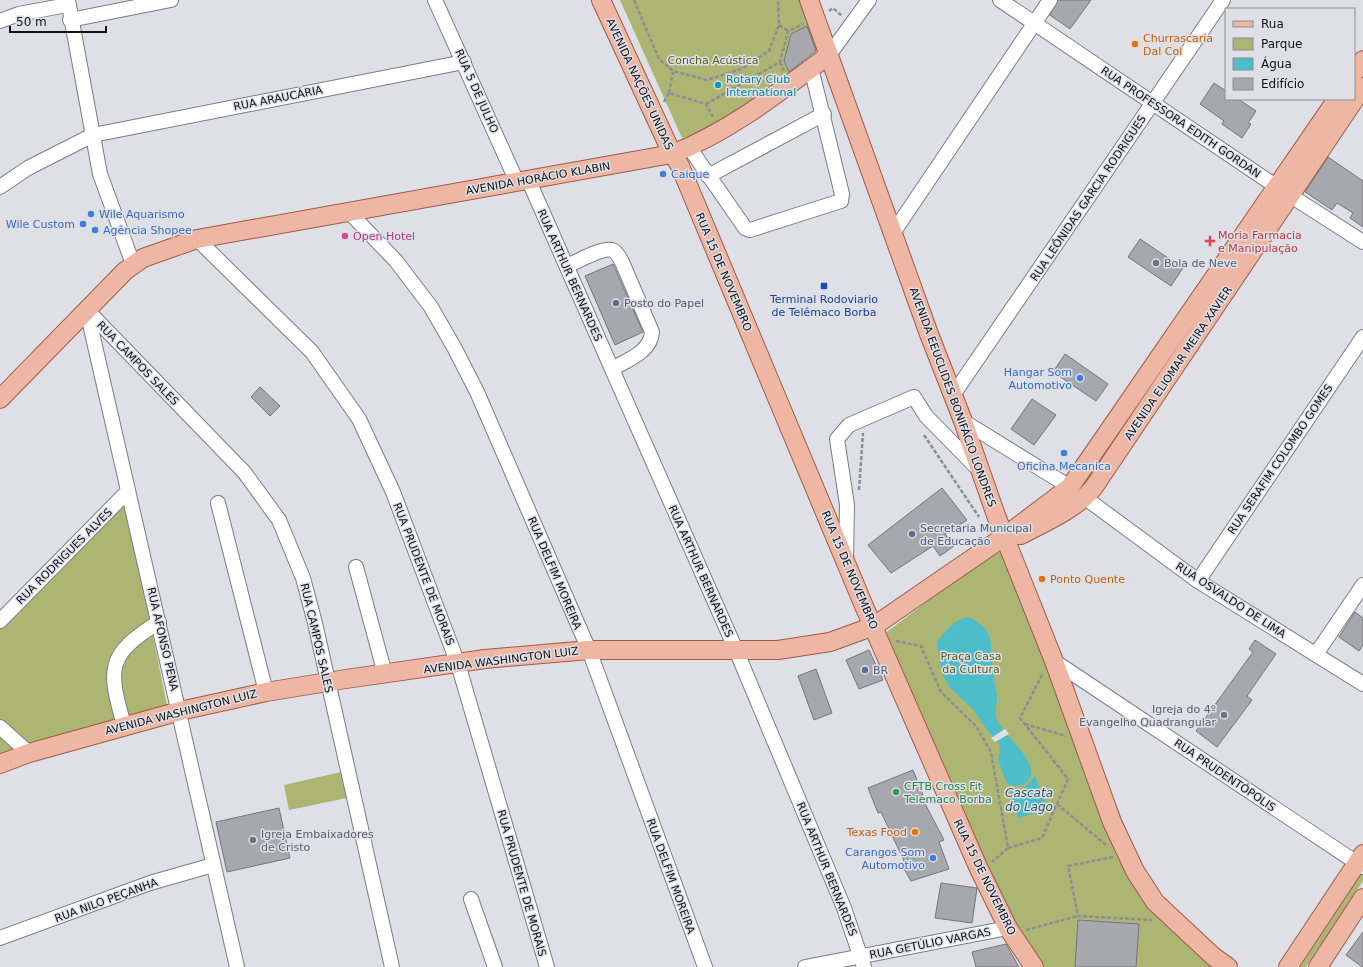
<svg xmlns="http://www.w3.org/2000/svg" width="1363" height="967" font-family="'DejaVu Sans',sans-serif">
<rect width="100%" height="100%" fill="#dfe0e7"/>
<g fill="#adb573">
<polygon points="620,0 799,0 816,48 731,125 682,138"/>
<polygon points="125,499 167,705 0,757 0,624"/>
<polygon points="1004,544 1125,866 1160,919 1214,967 1038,967 1023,944 880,637"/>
<polygon points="341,772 347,798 289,810 284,785"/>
<polygon points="1363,871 1363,881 1306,967 1300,967"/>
</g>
<g fill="#4cbdc9">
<path d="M970,617L984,627L989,634C992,648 992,661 993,674C994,682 997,691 997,699C997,706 994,713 997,720C1004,735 1034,758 1031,774C1029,785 1019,787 1009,785L1004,777L998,760L1000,750L999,744L987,730L973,709L950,688L942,674L937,642C946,631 955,618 970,617Z"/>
<polygon points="1035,776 1048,809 1018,818 1010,789 1023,789"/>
</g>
<polygon fill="#dfe0e7" points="1005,729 1009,734 995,742 991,738"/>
<g fill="#a7a8ae" stroke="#75757b">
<polygon points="1058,0 1091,0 1070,29 1050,15"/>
<polygon points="807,26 816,51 789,72 784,61 791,34"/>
<polygon points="1214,83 1226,91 1226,99 1238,99 1256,111 1248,123 1251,124 1242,138 1222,124 1224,121 1200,104"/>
<polygon points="1328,157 1363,181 1363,227 1350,218 1353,213 1337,203 1332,210 1305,192"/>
<polygon points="1140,239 1183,268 1171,286 1128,257"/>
<polygon points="613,264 643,332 615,345 585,276"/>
<polygon points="1065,354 1108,384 1096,401 1053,372"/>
<polygon points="260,387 280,406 270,416 251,397"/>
<polygon points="1032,399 1056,415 1034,445 1011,429"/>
<polygon points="942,488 967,520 945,534 954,546 940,556 933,546 891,573 868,545"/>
<polygon points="1355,612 1363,618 1363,645 1359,651 1339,637"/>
<polygon points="1255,640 1276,654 1247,696 1252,700 1217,747 1196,731 1253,652 1249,649"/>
<polygon points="869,650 883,680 859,689 846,660"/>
<polygon points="816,669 832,713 814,720 798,676"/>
<polygon points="913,770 923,795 921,796 944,840 939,842 949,869 911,881 903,867 906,865 881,812 878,813 868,788"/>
<polygon points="279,808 290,858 227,872 216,822"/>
<polygon points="941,883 977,888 972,923 935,918"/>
<polygon points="1078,920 1139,924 1136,967 1075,967"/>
<polygon points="1363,932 1363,967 1362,967 1346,955"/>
<polygon points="1006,944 1019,967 976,967 972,952"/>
</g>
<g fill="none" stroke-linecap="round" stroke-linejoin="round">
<g stroke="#7b7d82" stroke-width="16">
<g id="minor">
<polyline points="68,0 100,174 133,264"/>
<polyline points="435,0 517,182"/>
<polyline points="1000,0 1277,187 1363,242"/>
<polyline points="70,20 171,0"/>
<polyline points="0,21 19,14 67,5"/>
<polyline points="829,55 869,0"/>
<polyline points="689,147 745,228 750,230 841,201 842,194 811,68"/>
<polyline points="708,176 824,114"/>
<polyline points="528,179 736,650 844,908 864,967"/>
<polyline points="0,187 28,168 93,135 464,62"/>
<polyline points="348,211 396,261 431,307 455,349 477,392 589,650 705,967"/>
<polyline points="893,233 1050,0"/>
<polyline points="197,239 312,352 359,419 393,492 458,664 547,967"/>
<path d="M567,266C576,262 603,247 612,250C618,252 619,258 622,262L652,332C651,352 627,360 612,369"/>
<polyline points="87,310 244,472 279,520 303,578 315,623 392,967"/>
<polyline points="87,311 237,967"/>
<polyline points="953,395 1223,0"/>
<polyline points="963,421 1070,487"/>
<polyline points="1084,497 1198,581 1363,684"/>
<polyline points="218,503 266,692"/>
<polyline points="846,559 847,505 837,439 849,425 914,397 926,416 980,471"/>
<polyline points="356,567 385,674"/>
<polyline points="1198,581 1363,337"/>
<polyline points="0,621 128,491"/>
<polyline points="1316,654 1363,585"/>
<polyline points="1054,661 1363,867"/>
<path d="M124,725C108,669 106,655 159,622"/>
<polyline points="0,727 29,753"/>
<polyline points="471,899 495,967"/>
<polyline points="0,938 150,883 213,865"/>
<polyline points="805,967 1008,928"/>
</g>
</g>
<g stroke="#9a5d49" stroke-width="20">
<g id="major">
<polyline points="601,0 669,147 680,166 864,606 979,869 1008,928 1034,967"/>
<polyline points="809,0 929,334 963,421 997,518 1054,661 1112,822 1135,871 1155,902 1214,957 1228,967"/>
<polyline points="1354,73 1363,60"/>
<path d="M0,399L125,271L143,258L197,239L672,154C731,131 779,92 829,55"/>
<path d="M1016,535H1021C1045,522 1077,509 1094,487L1363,87"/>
<polyline points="0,764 29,753 180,711 266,692 346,679 485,659 589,650 778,650 830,642 874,626 1005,536 1070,487 1337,99"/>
<polyline points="1288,967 1363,854"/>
<polyline points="1318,967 1363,898"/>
</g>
</g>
<g stroke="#8d8e93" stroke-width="2.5" stroke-dasharray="4 2" stroke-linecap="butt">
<polyline points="634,0 659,59 673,71 707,80 741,69 769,51 779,25 778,0"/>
<polyline points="829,11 833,8 842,16"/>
<polyline points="779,25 788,31"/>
<polyline points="780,62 784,71"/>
<polyline points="669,93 673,72"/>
<polyline points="664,102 669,93 706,104 713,117"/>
<polyline points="706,104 780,62 788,31 803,24"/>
<polyline points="924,435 979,517"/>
<polyline points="859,490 863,433"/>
<polyline points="896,641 921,646 941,692 976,726 991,752 1008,848 992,862"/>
<polyline points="1025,724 1066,736"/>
<polyline points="1057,804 1106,845"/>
<polyline points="1008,848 1042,838 1068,779 1020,718 1043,673"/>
<polyline points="1113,857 1068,866 1078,916 1152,920"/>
<polyline points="1026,930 1078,916"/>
</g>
<use href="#minor" stroke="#fff" stroke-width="14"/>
<use href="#major" stroke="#eeb6a3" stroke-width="18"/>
</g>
<g fill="#e8710a" stroke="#dfe0e7" stroke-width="1.5">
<circle cx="1135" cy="44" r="4"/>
<circle cx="1042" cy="579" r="4"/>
<circle cx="915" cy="832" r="4"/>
</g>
<circle fill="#0f9aa8" stroke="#dfe0e7" stroke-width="1.5" cx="718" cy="85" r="4"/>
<g fill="#3f7fe0" stroke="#dfe0e7" stroke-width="1.5">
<circle cx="663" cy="174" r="4"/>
<circle cx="91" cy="214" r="4"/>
<circle cx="83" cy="224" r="4"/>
<circle cx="95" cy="230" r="4"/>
<circle cx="1080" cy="378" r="4"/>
<circle cx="1064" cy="453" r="4"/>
<circle cx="933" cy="858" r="4"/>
</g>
<circle fill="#d1479c" stroke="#dfe0e7" stroke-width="1.5" cx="345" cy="236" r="4"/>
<path fill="#e0444e" stroke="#dfe0e7" stroke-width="1.5" d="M1208 235h4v4h4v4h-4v4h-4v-4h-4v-4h4z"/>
<g fill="#6b7280" stroke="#dfe0e7" stroke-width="1.5">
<circle cx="1156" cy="263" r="4"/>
<circle cx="1224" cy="715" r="4"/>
<circle cx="253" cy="840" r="4"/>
</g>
<rect fill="#1a4fb4" stroke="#dfe0e7" stroke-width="1.5" x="820" y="282" width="8" height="8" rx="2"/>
<g fill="#5c6f8a" stroke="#dfe0e7" stroke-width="1.5">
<circle cx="616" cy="303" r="4"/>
<circle cx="912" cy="534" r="4"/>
<circle cx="865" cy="670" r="4"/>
</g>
<circle fill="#2e9e5b" stroke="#dfe0e7" stroke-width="1.5" cx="896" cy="792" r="4"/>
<g text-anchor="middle" stroke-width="3" stroke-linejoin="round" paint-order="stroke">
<g font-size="11" fill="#c56008" stroke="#dfe0e7" text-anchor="start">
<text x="1143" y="42">Churrascaria<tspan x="1143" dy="13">Dal Col</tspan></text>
<text x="1050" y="583">Ponto Quente</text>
<text x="907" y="836" text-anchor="end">Texas Food</text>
</g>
<g font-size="11" fill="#575c24" stroke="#dfe0e7">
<text x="713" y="64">Concha Acústica</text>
<text x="971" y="660">Praça Casa<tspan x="971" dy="13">da Cultura</tspan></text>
</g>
<g font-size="11" fill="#0d838f" stroke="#dfe0e7" text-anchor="start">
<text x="726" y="83">Rotary Club<tspan x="726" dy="13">International</tspan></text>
</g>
<g font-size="11" fill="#121214" stroke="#dfe0e7">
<text transform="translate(640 84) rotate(65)" y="4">AVENIDA NAÇÕES UNIDAS</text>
<text transform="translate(477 91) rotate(66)" y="4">RUA 5 DE JULHO</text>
<text transform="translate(278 98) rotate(-11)" y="4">RUA ARAUCÁRIA</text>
<text transform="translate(1181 122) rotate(34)" y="4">RUA PROFESSORA EDITH GORDAN</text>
<text transform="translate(538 178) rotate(-10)" y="4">AVENIDA HORÁCIO KLABIN</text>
<text transform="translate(1088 198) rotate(-56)" y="4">RUA LEÔNIDAS GARCIA RODRIGUES</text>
<text transform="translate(724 272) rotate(67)" y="4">RUA 15 DE NOVEMBRO</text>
<text transform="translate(570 275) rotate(66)" y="4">RUA ARTHUR BERNARDES</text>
<text transform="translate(138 363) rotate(46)" y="4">RUA CAMPOS SALES</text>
<text transform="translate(1178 363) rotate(-56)" y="4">AVENIDA ELIOMAR MEIRA XAVIER</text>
<text transform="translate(953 397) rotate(70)" y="4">AVENIDA EEUCLIDES BONIFÁCIO LONDRES</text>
<text transform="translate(1280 459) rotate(-56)" y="4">RUA SERAFIM COLOMBO GOMES</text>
<text transform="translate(64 556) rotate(-45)" y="4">RUA RODRIGUES ALVES</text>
<text transform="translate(850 570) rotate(67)" y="4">RUA 15 DE NOVEMBRO</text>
<text transform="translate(701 571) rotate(66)" y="4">RUA ARTHUR BERNARDES</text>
<text transform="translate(555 573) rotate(67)" y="4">RUA DELFIM MOREIRA</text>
<text transform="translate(424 574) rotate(69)" y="4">RUA PRUDENTE DE MORAIS</text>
<text transform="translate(1231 600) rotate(33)" y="4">RUA OSVALDO DE LIMA</text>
<text transform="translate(317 638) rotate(77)" y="4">RUA CAMPOS SALES</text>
<text transform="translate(163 639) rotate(77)" y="4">RUA AFONSO PENA</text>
<text transform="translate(501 660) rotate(-7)" y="4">AVENIDA WASHINGTON LUIZ</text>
<text transform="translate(181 712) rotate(-14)" y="4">AVENIDA WASHINGTON LUIZ</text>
<text transform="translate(1225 775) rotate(34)" y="4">RUA PRUDENTÓPOLIS</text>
<text transform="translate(827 869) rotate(68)" y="4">RUA ARTHUR BERNARDES</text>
<text transform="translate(671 876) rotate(70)" y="4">RUA DELFIM MOREIRA</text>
<text transform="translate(985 877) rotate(64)" y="4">RUA 15 DE NOVEMBRO</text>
<text transform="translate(522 883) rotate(74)" y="4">RUA PRUDENTE DE MORAIS</text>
<text transform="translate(106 900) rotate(-20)" y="4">RUA NILO PEÇANHA</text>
<text transform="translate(930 943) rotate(-11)" y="4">RUA GETÚLIO VARGAS</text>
</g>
<g font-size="11" fill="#366cbe" stroke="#dfe0e7" text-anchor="start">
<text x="671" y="178">Caique</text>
<text x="99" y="218">Wile Aquarismo</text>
<text x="75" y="228" text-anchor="end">Wile Custom</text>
<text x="103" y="234">Agência Shopee</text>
<text x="1072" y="376" text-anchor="end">Hangar Som<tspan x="1072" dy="13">Automotivo</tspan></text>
<text x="1064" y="470" text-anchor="middle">Oficina Mecanica</text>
<text x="925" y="856" text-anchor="end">Carangos Som<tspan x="925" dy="13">Automotivo</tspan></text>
</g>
<g font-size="11" fill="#be3a42" stroke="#dfe0e7" text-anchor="start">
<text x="1218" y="239">Moria Farmacia<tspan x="1218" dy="13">e Manipulação</tspan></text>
</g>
<g font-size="11" fill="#b23c85" stroke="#dfe0e7" text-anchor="start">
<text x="353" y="240">Open Hotel</text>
</g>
<g font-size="11" fill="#5b616d" stroke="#dfe0e7" text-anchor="start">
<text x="1164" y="267">Bola de Neve</text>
<text x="1216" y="713" text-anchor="end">Igreja do 4º<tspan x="1216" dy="13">Evangelho Quadrangular</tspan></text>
<text x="261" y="838">Igreja Embaixadores<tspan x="261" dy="13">de Cristo</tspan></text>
</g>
<g font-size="11" fill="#164399" stroke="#dfe0e7">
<text x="824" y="303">Terminal Rodoviario<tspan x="824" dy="13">de Telêmaco Borba</tspan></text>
</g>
<g font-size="11" fill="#4e5e75" stroke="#dfe0e7" text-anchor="start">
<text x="624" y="307">Posto do Papel</text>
<text x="920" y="532">Secretaria Municipal<tspan x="920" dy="13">de Educação</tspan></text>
<text x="873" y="674">BR</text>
</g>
<g font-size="11" fill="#27864d" stroke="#dfe0e7" text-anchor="start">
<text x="904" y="790">CFTB Cross Fit<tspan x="904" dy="13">Telemaco Borba</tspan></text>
</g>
<g font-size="12" font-style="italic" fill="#29595f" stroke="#dfe0e7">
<text x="1029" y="797">Cascata<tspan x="1029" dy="14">do Lago</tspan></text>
</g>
</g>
<rect x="1225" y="8" width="130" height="92" fill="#dfe0e7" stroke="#8d8e93"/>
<rect x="1233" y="21" width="20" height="6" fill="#eeb6a3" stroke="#8d8e93"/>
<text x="1261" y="28" font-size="12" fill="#121214">Rua</text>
<rect x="1233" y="38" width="20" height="12" fill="#adb573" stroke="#8d8e93"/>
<text x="1261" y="48" font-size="12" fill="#121214">Parque</text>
<rect x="1233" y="58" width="20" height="12" fill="#4cbdc9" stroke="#8d8e93"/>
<text x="1261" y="68" font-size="12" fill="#121214">Água</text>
<rect x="1233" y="78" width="20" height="12" fill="#a7a8ae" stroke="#8d8e93"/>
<text x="1261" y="88" font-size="12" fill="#121214">Edifício</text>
<path d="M10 26v6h96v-6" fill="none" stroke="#121214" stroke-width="2"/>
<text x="16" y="26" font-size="12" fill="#121214" stroke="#dfe0e7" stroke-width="3" paint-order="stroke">50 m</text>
</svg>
